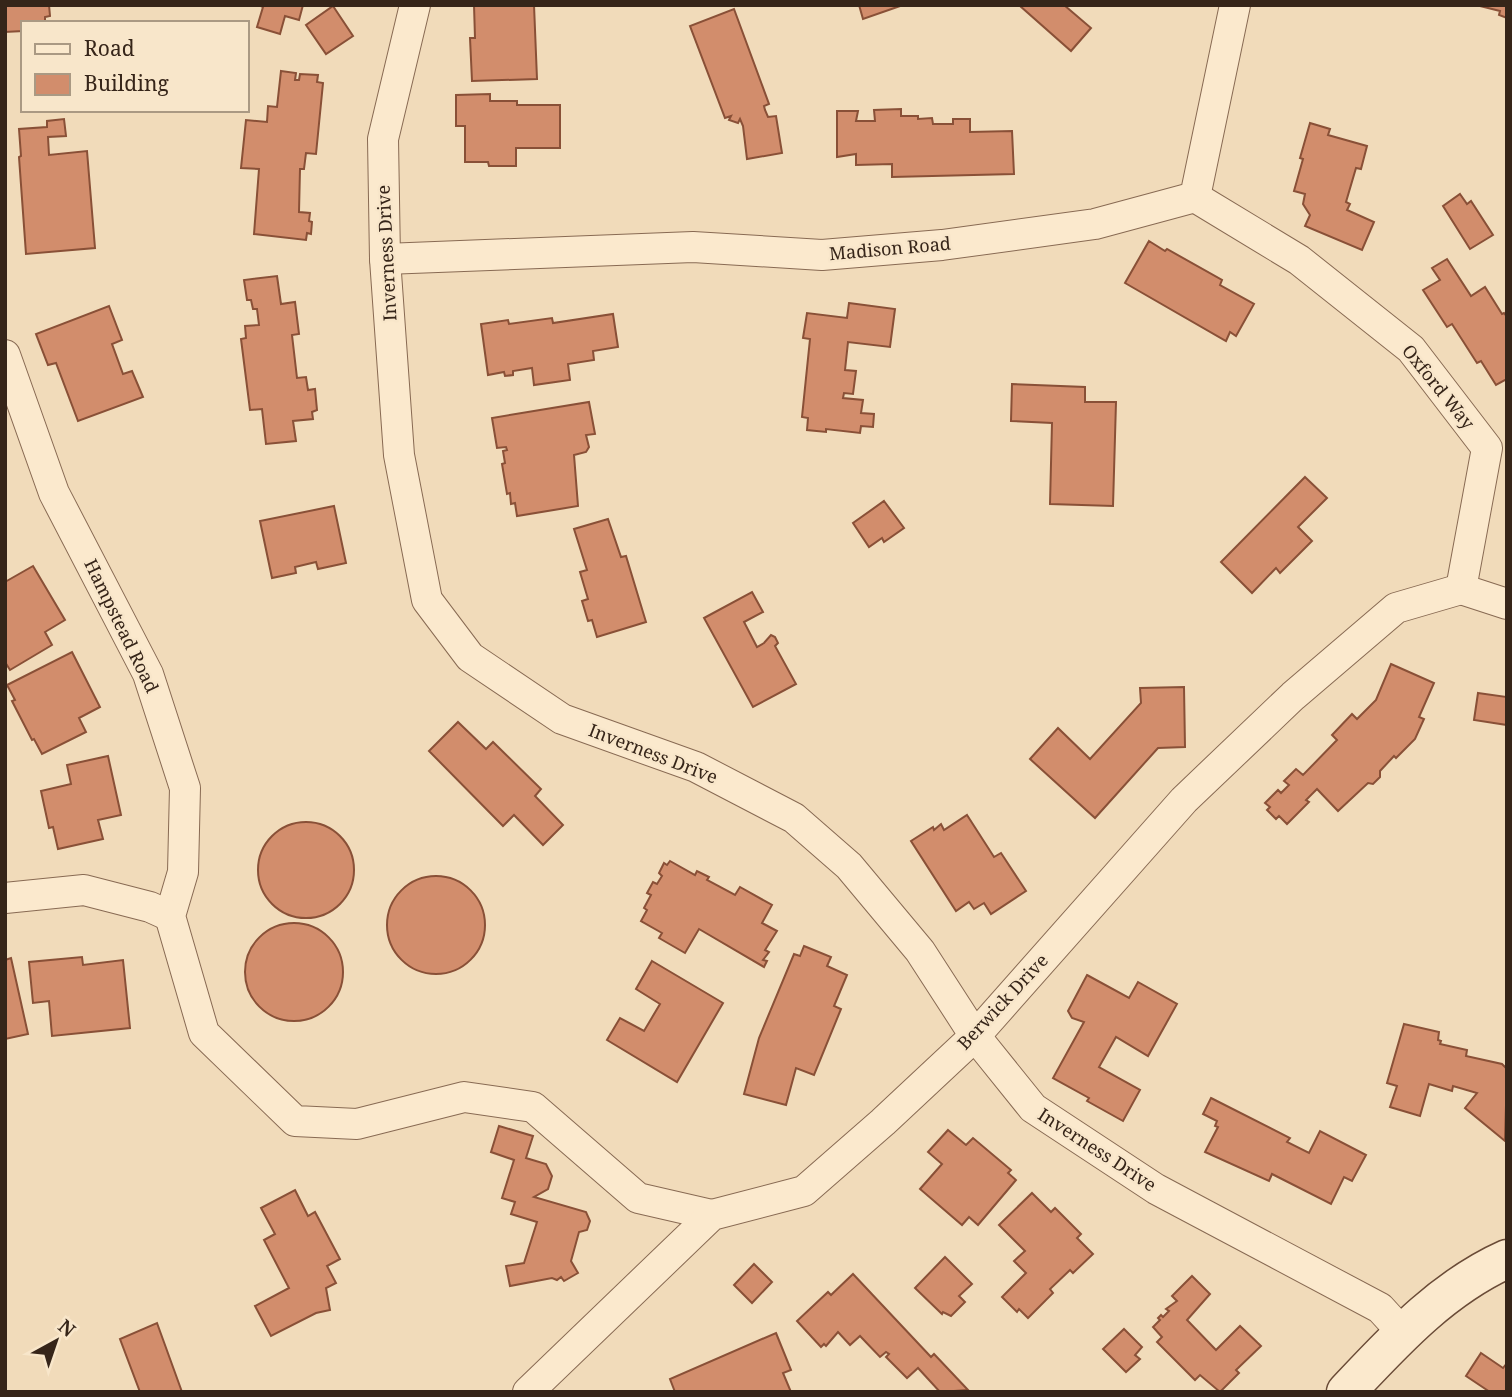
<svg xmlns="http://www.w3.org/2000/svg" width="1512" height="1397" font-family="'Noto Serif',serif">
<rect width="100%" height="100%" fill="#f1dbba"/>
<g fill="#d28d6c" stroke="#895037" stroke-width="2">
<polygon points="5,5 49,5 50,16 45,17 45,23 23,23 23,31 5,32"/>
<polygon points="259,5 303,5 299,20 285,16 280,34 257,27 263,7"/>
<polygon points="474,5 534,5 537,79 472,81 470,38 475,38"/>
<polygon points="859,5 903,5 863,19"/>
<polygon points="1014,5 1064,5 1091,28 1071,51 1020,6"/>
<polygon points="1476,5 1507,5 1507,18 1499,15 1500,11"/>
<polygon points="333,6 353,36 326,54 306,25"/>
<polygon points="734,9 769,104 764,106 765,110 768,117 776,116 782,153 747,159 743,126 740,119 738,123 729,120 731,116 725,118 690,26"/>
<polygon points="281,71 296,73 295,80 299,80 300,74 318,75 317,82 323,83 316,154 306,153 304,169 300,169 299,212 310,213 309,221 312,222 311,234 307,233 306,240 254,234 259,169 241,168 246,120 267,122 268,106 277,107"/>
<polygon points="490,94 490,101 517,101 517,105 560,105 560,148 516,148 516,166 489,166 488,162 465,162 465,126 456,126 456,95"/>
<polygon points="901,109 901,116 918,116 918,119 932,118 933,124 953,124 953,119 970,119 970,132 1012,131 1014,174 892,177 892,164 856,165 856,154 837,157 837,111 858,111 856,121 875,121 874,110"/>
<polygon points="64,119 66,136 48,137 49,155 87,151 95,248 26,254 19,157 21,156 19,129 47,127 47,121"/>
<polygon points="1310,123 1330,129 1328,135 1367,146 1361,169 1356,168 1346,202 1350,204 1347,210 1374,222 1362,250 1305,226 1310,215 1303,204 1305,194 1294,191 1303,159 1300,158"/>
<polygon points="1460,194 1467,204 1471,201 1493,235 1470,249 1443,206"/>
<polygon points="1149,241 1165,251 1167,249 1222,280 1220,285 1254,304 1236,336 1230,332 1226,341 1125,283"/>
<polygon points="1447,259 1471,296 1485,287 1502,314 1504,313 1507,317 1507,379 1496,385 1481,361 1477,363 1452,324 1447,327 1423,290 1440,280 1432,268"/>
<polygon points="277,276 281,304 295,302 299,334 292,335 297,378 306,377 308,390 315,389 317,410 312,412 313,419 293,421 296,441 266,444 262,409 250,410 241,339 246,338 245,326 259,325 257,309 253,309 251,300 247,300 244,280"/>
<polygon points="849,303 895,309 890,347 848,342 845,370 856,371 853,394 844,393 843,398 863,400 861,413 874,414 873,427 861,426 860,433 826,429 826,432 807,430 808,418 802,417 810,339 803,338 807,313 847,318"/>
<polygon points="109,306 122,340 112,344 123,374 132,371 143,397 78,421 56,363 48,365 36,334"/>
<polygon points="613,314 618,347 593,351 594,360 568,364 570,380 534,385 532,368 513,371 513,375 505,376 504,372 488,375 481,324 508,320 509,324 552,318 553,323"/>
<polygon points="1012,384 1085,387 1085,402 1116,402 1113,506 1050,504 1052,423 1011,421"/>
<polygon points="589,402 595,434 586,435 589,447 586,452 574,455 578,506 517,516 515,503 511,504 510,493 507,494 502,464 505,463 503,451 507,450 506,447 497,448 492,418"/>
<polygon points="1305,477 1327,498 1298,527 1312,541 1280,573 1276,568 1252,593 1221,562"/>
<polygon points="884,501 904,528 884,542 882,538 869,547 853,523"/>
<polygon points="334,506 346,563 318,569 316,562 295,567 296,573 272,578 260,521"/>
<polygon points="608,519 621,557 626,556 646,622 597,637 592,620 588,621 582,601 588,599 580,572 587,570 574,529"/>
<polygon points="33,566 65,620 45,632 52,645 10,670 5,662 5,582"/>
<polygon points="752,592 763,612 744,622 757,647 764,643 771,635 775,637 778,643 775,646 796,684 753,707 704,618"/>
<polygon points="72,652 100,707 79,718 86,732 42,754 34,739 32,740 12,701 15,700 7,685"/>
<polygon points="1391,664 1434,683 1419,717 1424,719 1415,739 1396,758 1394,756 1380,771 1380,777 1373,784 1368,783 1338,811 1317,789 1306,800 1309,802 1287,824 1279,816 1276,819 1267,810 1270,807 1265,803 1278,790 1281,793 1289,785 1284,781 1296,769 1303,775 1337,740 1332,735 1352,714 1357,719 1376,700"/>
<polygon points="1184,687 1185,747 1158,748 1095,818 1030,759 1058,728 1090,759 1141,703 1140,688"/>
<polygon points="1478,693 1507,697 1507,725 1474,720"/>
<polygon points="458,722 486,749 493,742 541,789 535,796 563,825 543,845 514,815 503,826 429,751"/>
<polygon points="108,756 121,815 98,820 103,839 58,849 53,827 49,828 41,791 71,784 67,765"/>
<polygon points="967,815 994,857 1001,853 1026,891 991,914 984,903 974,909 969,902 956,911 911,841 933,827 934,830 941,824 944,830"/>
<circle cx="306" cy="870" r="48"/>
<polygon points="670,861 695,875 697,871 709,877 707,880 735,895 740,887 772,905 762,923 777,931 765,950 769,952 763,960 767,961 764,967 699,929 685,953 659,938 662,933 641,921 647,910 644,908 651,895 647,893 653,882 657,884 662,876 659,873 664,863 667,865"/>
<circle cx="436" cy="925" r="49"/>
<circle cx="294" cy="972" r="49"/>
<polygon points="804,946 831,957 827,966 847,975 834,1006 841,1009 814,1075 796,1068 786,1105 744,1094 759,1038 794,954 800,956"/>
<polygon points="82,957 83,965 123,960 130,1028 52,1036 49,1001 33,1003 29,962"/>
<polygon points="11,958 28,1034 5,1039 5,960"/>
<polygon points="652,961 723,1003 677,1082 607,1040 620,1018 644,1031 660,1004 636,989"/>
<polygon points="1087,975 1129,998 1138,982 1177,1004 1148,1056 1116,1037 1099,1067 1140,1090 1123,1121 1087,1101 1089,1098 1053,1078 1084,1022 1072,1018 1068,1011"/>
<polygon points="1404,1024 1439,1032 1438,1040 1441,1041 1440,1044 1467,1050 1466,1056 1502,1064 1507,1069 1505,1141 1465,1108 1477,1093 1453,1086 1452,1091 1429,1084 1420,1116 1390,1107 1397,1086 1387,1083"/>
<polygon points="1211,1098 1290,1138 1287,1142 1309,1153 1320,1131 1366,1155 1352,1181 1344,1177 1331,1204 1272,1174 1269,1181 1205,1152 1218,1127 1215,1126 1217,1121 1203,1114"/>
<polygon points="499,1126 533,1136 526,1158 546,1164 552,1176 548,1189 534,1197 586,1212 590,1221 587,1230 579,1232 571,1261 578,1273 564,1281 561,1277 557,1280 552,1278 510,1286 506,1266 524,1263 537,1222 511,1214 515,1202 502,1198 514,1160 491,1152"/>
<polygon points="948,1130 966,1145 973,1138 1011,1170 1008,1173 1016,1180 978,1225 969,1217 962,1225 920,1189 942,1164 928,1152"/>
<polygon points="295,1190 308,1216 315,1212 340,1259 327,1266 336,1283 326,1288 330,1310 316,1313 271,1336 255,1306 289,1288 264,1240 275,1234 261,1208"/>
<polygon points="1032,1193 1051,1212 1055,1208 1081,1234 1077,1238 1093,1254 1073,1273 1070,1270 1050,1289 1053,1293 1028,1318 1019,1309 1017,1312 1002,1297 1026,1273 1014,1261 1025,1251 999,1225"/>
<polygon points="945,1257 972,1284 959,1296 965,1302 951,1316 943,1312 942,1314 915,1288"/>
<polygon points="754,1264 772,1282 752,1303 734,1285"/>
<polygon points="853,1274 931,1357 934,1354 968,1390 940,1392 918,1368 907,1378 886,1357 889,1354 886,1352 880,1357 860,1336 850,1345 838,1332 826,1346 824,1344 821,1347 797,1321 828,1292 831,1295"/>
<polygon points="1192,1276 1210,1294 1187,1320 1216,1350 1240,1326 1261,1346 1236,1370 1239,1373 1220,1392 1200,1375 1195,1380 1157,1342 1162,1337 1153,1327 1160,1320 1158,1318 1161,1315 1163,1317 1169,1311 1166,1309 1177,1301 1172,1296"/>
<polygon points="157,1323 182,1392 140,1392 120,1339"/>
<polygon points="1124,1329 1142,1347 1135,1355 1140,1359 1126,1372 1103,1349"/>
<polygon points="776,1333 791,1370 783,1373 791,1392 675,1392 670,1379"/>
<polygon points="1481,1353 1503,1368 1507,1363 1507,1392 1490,1392 1466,1376"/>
</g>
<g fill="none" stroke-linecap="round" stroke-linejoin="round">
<g stroke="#886a53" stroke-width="32">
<g id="minor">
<polyline points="415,5 383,139 385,259 399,455 427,600 470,657 562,719 696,767 794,818 849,866 920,951 975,1036 1033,1108 1156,1189 1380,1308 1402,1332"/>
<polyline points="1195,197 1299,260 1411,349 1487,448 1461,589 1507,604"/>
<polyline points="385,259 693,247 822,255 942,245 1095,224 1195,197 1235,5"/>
<polyline points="5,355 54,493 148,674 185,788 183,872 170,916 204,1033 295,1121 357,1124 464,1097 533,1107 638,1198 712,1215"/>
<polyline points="5,898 84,890 150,907 170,916"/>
<polyline points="528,1392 712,1215 804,1191 883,1122 975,1036 1184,800 1293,696 1396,608 1461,589"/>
</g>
</g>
<g stroke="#6a4b37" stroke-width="41">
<path id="secondary" d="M1346,1392C1394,1341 1442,1288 1507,1259"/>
</g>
<use href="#minor" stroke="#fbe9cd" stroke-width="30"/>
<use href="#secondary" stroke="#fbe9cd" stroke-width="38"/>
</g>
<g text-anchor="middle" stroke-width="5" stroke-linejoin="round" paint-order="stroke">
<g font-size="18" fill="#362519" stroke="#f8e6ca">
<text transform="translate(890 249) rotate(-5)" y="6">Madison Road</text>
<text transform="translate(387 253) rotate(-93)" y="6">Inverness Drive</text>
<text transform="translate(1438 387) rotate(51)" y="6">Oxford Way</text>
<text transform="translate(121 626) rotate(64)" y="6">Hampstead Road</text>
<text transform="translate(653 754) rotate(21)" y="6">Inverness Drive</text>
<text transform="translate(1003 1002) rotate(-47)" y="6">Berwick Drive</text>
<text transform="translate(1097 1150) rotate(33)" y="6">Inverness Drive</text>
</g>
</g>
<rect width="1512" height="1397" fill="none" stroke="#362519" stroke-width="14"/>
<rect x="21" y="21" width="228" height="91" fill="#f8e6ca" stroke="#aa9983" stroke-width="2"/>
<rect x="35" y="44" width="35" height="10" fill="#fbe9cd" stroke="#aa9983" stroke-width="2"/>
<text x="84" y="56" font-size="21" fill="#362519">Road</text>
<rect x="35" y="74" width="35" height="21" fill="#d28d6c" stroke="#aa9983" stroke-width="2"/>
<text x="84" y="91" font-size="21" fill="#362519">Building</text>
<g transform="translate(56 1341) rotate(40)" stroke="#f8e6ca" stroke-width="5" paint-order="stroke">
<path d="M0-5L12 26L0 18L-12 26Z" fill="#362519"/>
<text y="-10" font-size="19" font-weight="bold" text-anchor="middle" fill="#362519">N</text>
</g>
</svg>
